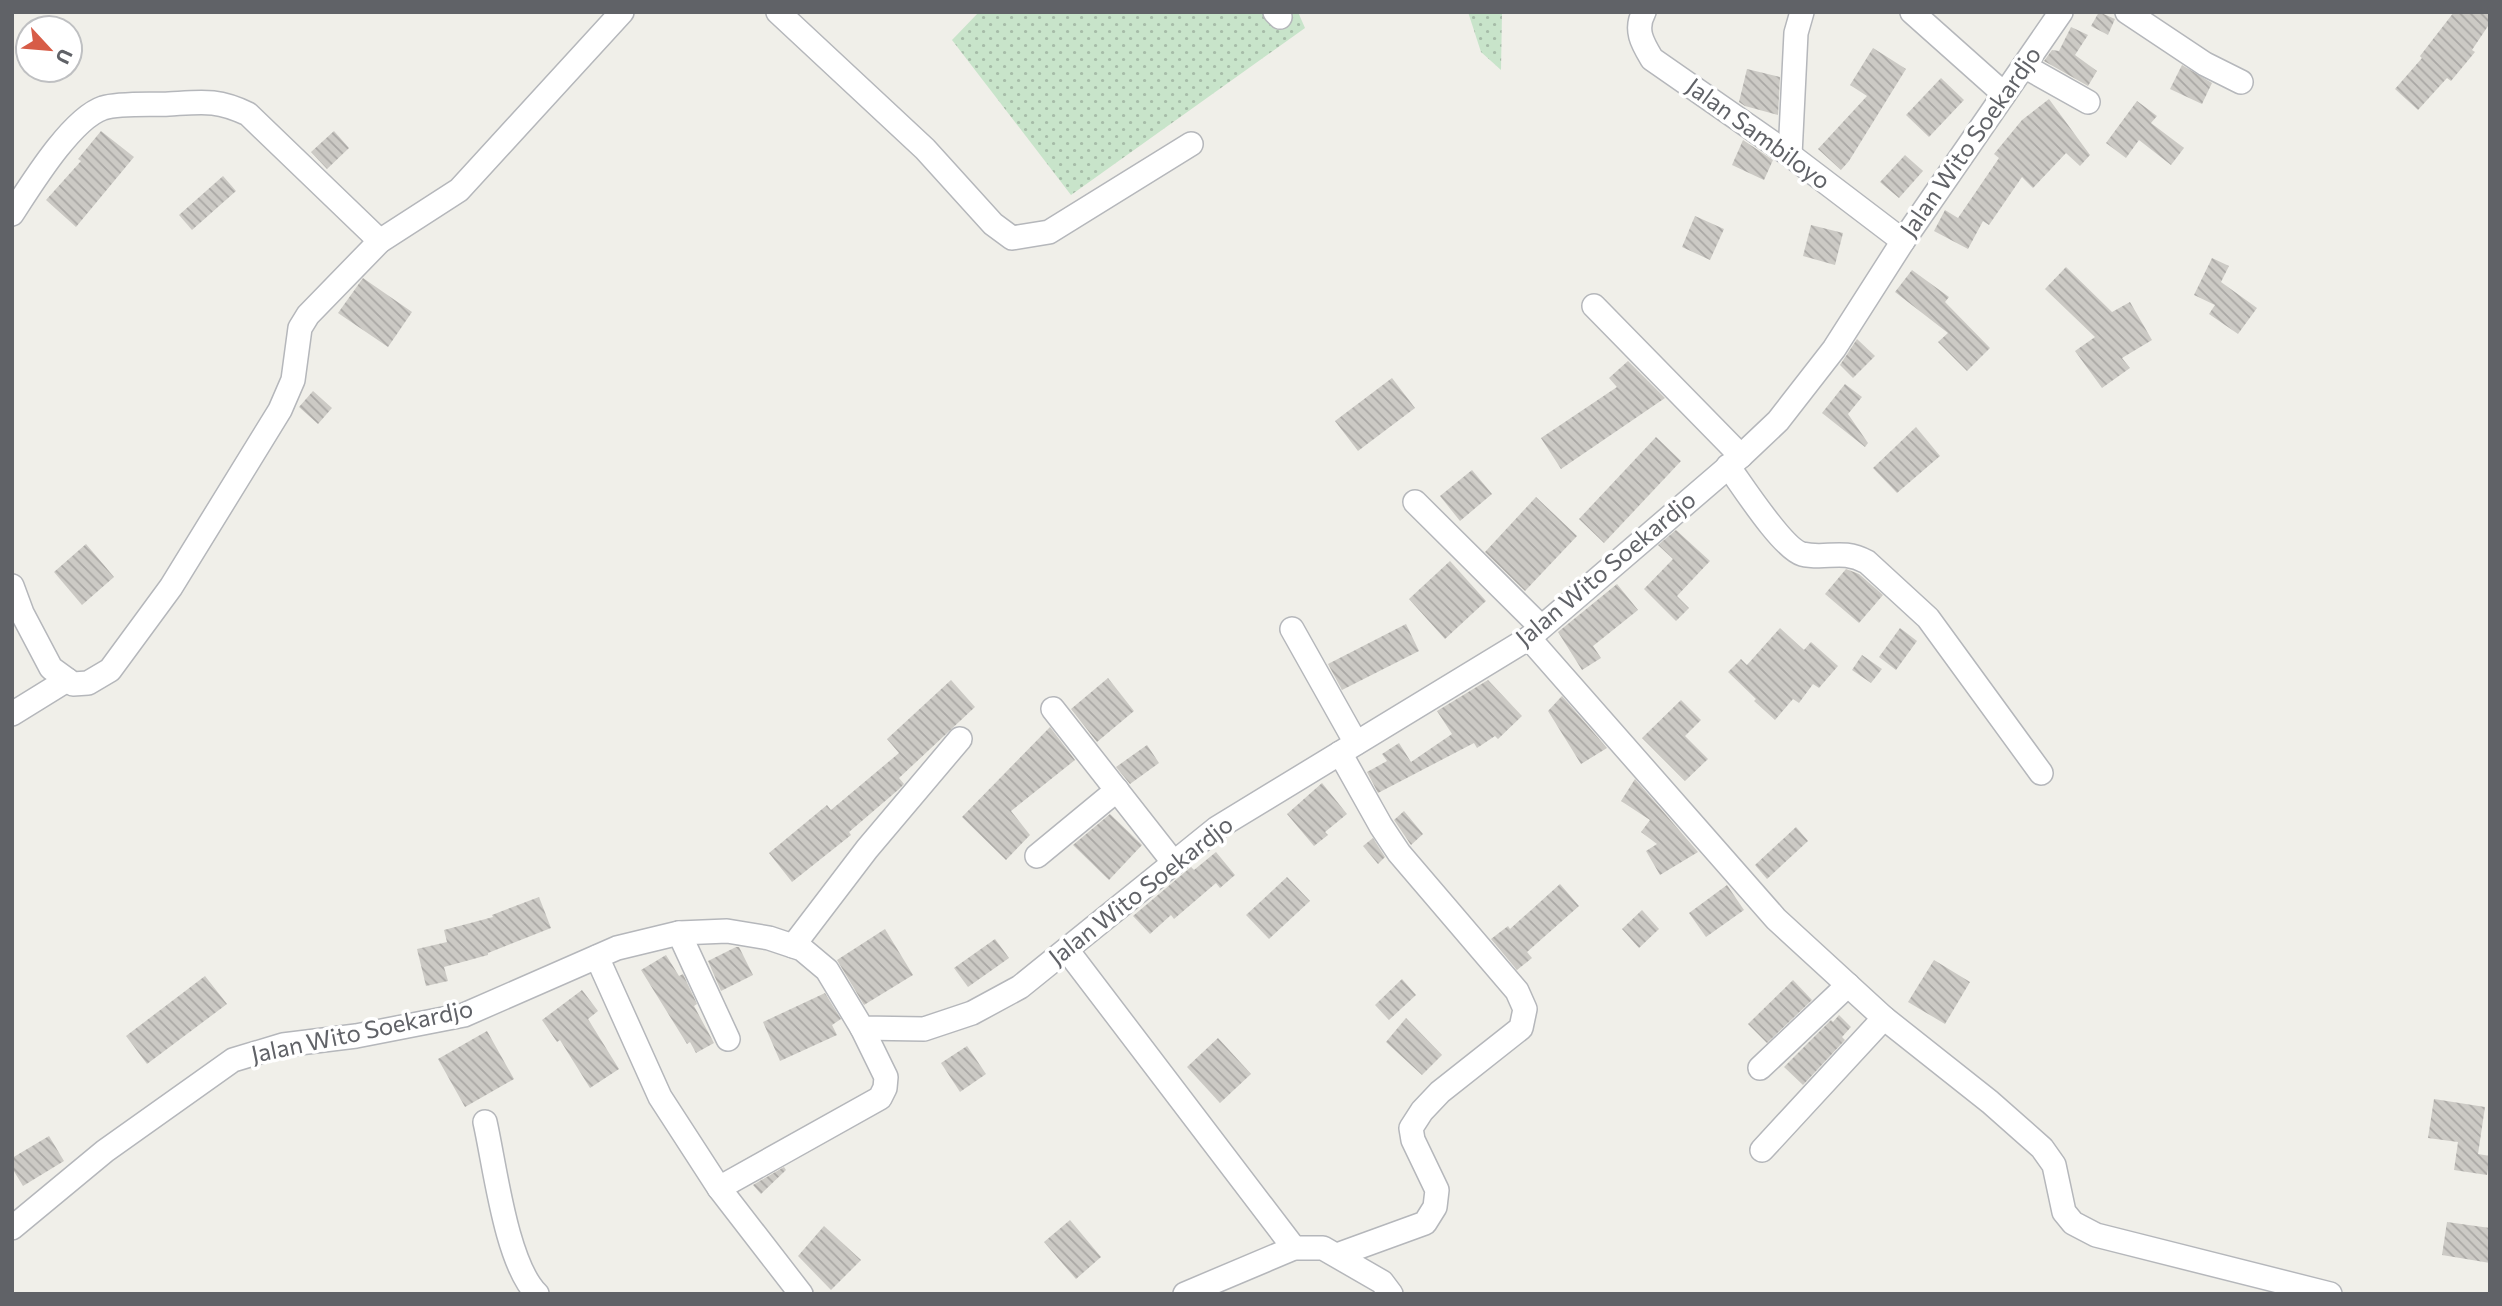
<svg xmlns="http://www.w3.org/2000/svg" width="2502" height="1306" font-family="Commissioner,sans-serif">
<defs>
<pattern id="grass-dots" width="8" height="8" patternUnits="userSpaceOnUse" patternTransform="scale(1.75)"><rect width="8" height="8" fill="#c8e4ca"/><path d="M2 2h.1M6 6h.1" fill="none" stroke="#a6bca8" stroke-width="1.8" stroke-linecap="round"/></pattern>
<pattern id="building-back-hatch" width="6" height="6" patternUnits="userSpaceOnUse" patternTransform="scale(1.75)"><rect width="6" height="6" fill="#cccac5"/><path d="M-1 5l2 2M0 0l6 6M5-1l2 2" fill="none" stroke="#a9a7a4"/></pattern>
</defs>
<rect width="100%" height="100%" fill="#f0efe9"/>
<g fill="url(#grass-dots)">
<polygon points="979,12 1298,12 1305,28 1071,195 952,40"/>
<polygon points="1468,12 1502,12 1501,70 1481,52"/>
</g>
<g fill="url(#building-back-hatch)">
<polygon points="2099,12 2115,19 2108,35 2091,26"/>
<polygon points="2454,12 2490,12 2490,23 2472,50 2475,52 2451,81 2447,78 2418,110 2395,89 2422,58 2420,56"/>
<polygon points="2071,27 2088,35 2075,55 2097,71 2088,86 2044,61 2052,50 2059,51"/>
<polygon points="1873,48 1906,69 1849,161 1841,170 1818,149 1867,96 1850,85"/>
<polygon points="2182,65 2212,83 2202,104 2170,89"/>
<polygon points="1747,69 1780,77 1778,115 1745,106 1739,102"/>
<polygon points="1941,78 1964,100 1929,137 1906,115"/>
<polygon points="2049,99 2090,155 2080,166 2066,153 2033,188 2022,177 1989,225 1983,221 1968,249 1934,231 1945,210 1958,218 1999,158 1994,154 2022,120"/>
<polygon points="2137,101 2157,116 2151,123 2184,148 2171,165 2139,140 2126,158 2106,143"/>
<polygon points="101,131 134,157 76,227 46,200 81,161 78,159"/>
<polygon points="334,131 349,148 327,169 311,152"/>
<polygon points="1743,140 1773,160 1764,180 1732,165"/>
<polygon points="1905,155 1923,171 1899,198 1880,182"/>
<polygon points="223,176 236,191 192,230 179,215"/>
<polygon points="1695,216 1724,229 1710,260 1682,247"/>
<polygon points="1811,225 1843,233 1835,265 1803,256"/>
<polygon points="2212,258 2229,266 2221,282 2257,308 2238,334 2209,314 2215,305 2194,295"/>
<polygon points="2066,267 2112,312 2130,302 2152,340 2122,358 2130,368 2102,388 2075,351 2095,337 2045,289"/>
<polygon points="1912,270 1949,297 1945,302 1990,348 1967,371 1938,342 1948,333 1895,292"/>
<polygon points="363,278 412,312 388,347 338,313"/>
<polygon points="1857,339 1875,356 1853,378 1840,365"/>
<polygon points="1628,361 1665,398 1561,469 1541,438 1617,387 1609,378"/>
<polygon points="1392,378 1415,408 1358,451 1335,421"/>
<polygon points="1845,384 1862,397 1848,414 1868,443 1865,447 1822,413"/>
<polygon points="313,391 332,408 318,424 299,407"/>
<polygon points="1916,427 1940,456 1897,493 1873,468"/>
<polygon points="1656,437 1681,461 1604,543 1579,519"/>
<polygon points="1472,470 1492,494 1460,521 1440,496"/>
<polygon points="1536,497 1577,536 1525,591 1485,552"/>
<polygon points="1676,530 1710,561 1677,596 1689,608 1676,621 1644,589 1673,559 1658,545"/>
<polygon points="86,544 114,577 82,605 54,572"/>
<polygon points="1450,561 1486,601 1445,639 1409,599"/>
<polygon points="1846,569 1859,574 1883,595 1859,623 1825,594"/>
<polygon points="1617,584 1638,610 1593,646 1601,658 1582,670 1558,632"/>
<polygon points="1406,624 1419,651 1342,690 1328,664"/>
<polygon points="1780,628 1804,650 1811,642 1838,666 1819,688 1813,684 1799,703 1793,699 1775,720 1754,701 1756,699 1728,672 1741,659 1747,665"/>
<polygon points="1900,628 1917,641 1896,670 1879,657"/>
<polygon points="1862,655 1882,669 1871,683 1852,670"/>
<polygon points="1108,678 1134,711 1097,742 1071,709"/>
<polygon points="951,680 975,707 899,778 904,784 898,790 849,832 851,835 792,882 769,853 827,805 831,810 899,753 887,739"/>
<polygon points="1488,680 1522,716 1498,739 1495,736 1477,748 1474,743 1378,793 1367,772 1387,761 1382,754 1399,743 1411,762 1452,734 1437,711"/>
<polygon points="1562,696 1607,748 1581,764 1548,711"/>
<polygon points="1681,700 1701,720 1685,736 1708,759 1685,781 1642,738"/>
<polygon points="1050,727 1075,760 1011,811 1030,835 1006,860 962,817"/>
<polygon points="1147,745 1159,763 1130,784 1116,767"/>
<polygon points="1635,779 1698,852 1660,875 1646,851 1657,844 1641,832 1650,820 1621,801"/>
<polygon points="1322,783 1347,814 1325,832 1328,835 1314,846 1287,814"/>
<polygon points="1404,811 1423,834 1411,845 1394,820"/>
<polygon points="1110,814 1142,845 1109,880 1073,845"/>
<polygon points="1796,827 1808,841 1767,879 1755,865"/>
<polygon points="1373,838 1385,857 1378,864 1363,846"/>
<polygon points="1216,852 1235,875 1220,888 1216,883 1174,919 1171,915 1150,934 1133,916 1191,867 1194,870"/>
<polygon points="1287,877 1310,901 1269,939 1246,915"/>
<polygon points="1560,884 1579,906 1527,952 1532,958 1517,970 1491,939 1508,926 1510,929"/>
<polygon points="1727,885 1744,910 1706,937 1689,913"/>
<polygon points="539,897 551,928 488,953 488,955 444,967 448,981 426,986 417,949 447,942 444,930 493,917 492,915"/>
<polygon points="1642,910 1659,929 1639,948 1622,929"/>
<polygon points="885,929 913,975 864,1005 837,960"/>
<polygon points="995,939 1009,958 968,987 954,968"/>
<polygon points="736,947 739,947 753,975 721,991 708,961"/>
<polygon points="666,955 679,976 683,974 697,1004 694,1006 714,1043 696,1053 690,1042 687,1044 641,970"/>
<polygon points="1934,960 1970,982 1945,1024 1908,1002"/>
<polygon points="205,976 227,1004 147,1064 126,1036"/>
<polygon points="1402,979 1416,995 1389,1020 1375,1005"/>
<polygon points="1793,980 1812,1000 1767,1043 1748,1024"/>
<polygon points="582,990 598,1011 588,1019 619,1069 590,1088 560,1040 557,1042 542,1020"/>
<polygon points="825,993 841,1019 832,1025 837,1035 780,1061 763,1022"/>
<polygon points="1839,1015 1851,1027 1842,1037 1845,1040 1803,1085 1784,1067 1831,1020 1833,1022"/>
<polygon points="1406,1018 1442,1055 1422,1075 1386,1042"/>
<polygon points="487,1031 514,1079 465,1107 438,1059"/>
<polygon points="1218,1038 1251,1074 1220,1103 1187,1067"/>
<polygon points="967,1046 986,1074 960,1092 941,1063"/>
<polygon points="2434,1099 2485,1107 2478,1154 2490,1156 2487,1175 2454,1170 2458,1142 2428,1138"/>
<polygon points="49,1136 64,1161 23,1186 12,1168 12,1158"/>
<polygon points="784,1167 786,1170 761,1194 753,1185"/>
<polygon points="1070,1220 1101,1257 1076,1279 1044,1242"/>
<polygon points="2447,1222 2490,1228 2490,1263 2442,1255"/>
<polygon points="824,1226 861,1260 831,1290 798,1256"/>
</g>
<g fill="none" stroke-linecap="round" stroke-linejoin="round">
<g stroke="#b5b7bb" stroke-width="26">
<g id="minor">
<polyline points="778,12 925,149 993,224 1012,238 1049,232 1191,144"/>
<polyline points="1275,12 1280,17"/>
<path d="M1644,12C1634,30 1643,44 1652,59L1790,155L1903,241"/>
<polyline points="1912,12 2004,94"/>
<polyline points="2127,12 2205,64 2241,82"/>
<polyline points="2024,66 2088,102"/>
<polyline points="1790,155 1796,33 1802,12"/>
<path d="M12,214C31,185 71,119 103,108C120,103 150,105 169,104C202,102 217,99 248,114L380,241"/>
<polyline points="1594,306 1741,456"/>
<path d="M1728,466C1742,485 1782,548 1802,554C1827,560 1841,548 1867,562L1928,618L2041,773"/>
<polyline points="1415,502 1541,627"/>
<polyline points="12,586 22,613 51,668 73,684 88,683 110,670 171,587 280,410 293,380 300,328 308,315 380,241 459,190 622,12"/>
<polyline points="1292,629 1356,743"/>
<polyline points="1529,638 1776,919 1884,1018 1990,1102 2042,1148 2054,1165 2064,1212 2073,1223 2096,1235 2330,1294"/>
<polyline points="1053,709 1174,863"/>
<polyline points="12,714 67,680"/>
<polyline points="1037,856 1117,790"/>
<polyline points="679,933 728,1039"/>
<polyline points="793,946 867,849 960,739"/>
<polyline points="1067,950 1294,1248"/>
<polyline points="597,957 660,1097 719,1188 801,1294"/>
<polyline points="1760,1068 1848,985"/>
<path d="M485,1122C495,1166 506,1263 537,1294"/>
<polyline points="1762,1150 1884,1018"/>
<polyline points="719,1188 880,1098 885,1088 886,1077 862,1028"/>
<polyline points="12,1228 105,1151 233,1060 283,1045 356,1036 464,1015 617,948 679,933 727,931 769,938 802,949 827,970 862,1028 924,1029 972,1013 1020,987 1217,828 1529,638 1741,456 1778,421 1834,349 1903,241 2061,12"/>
<polyline points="1337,1255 1425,1223 1435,1207 1437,1190 1413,1140 1411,1128 1422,1111 1440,1092 1521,1028 1525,1009 1517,991 1399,853 1381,826 1340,753"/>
<polyline points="1185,1294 1294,1248 1323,1248 1382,1282 1391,1294"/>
</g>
</g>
<use href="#minor" stroke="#fff" stroke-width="23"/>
</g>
<g text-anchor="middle" stroke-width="7" stroke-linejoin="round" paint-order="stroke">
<g font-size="24" fill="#606267" stroke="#fff">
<text transform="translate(1758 134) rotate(36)" y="8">Jalan Sambiloyo</text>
<text transform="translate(1971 142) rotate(-55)" y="8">Jalan Wito Soekardjo</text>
<text transform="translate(1606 569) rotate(-40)" y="8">Jalan Wito Soekardjo</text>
<text transform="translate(1141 891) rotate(-38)" y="8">Jalan Wito Soekardjo</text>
<text transform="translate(362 1032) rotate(-12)" y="8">Jalan Wito Soekardjo</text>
</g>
</g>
<rect width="2502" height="1306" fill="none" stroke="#606267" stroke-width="28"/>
<g transform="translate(49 49) rotate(116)"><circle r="33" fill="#ffffff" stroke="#bfc0c2" stroke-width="2"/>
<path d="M0-5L12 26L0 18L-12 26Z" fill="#d75c47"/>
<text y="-10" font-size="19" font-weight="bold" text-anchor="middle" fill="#606267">U</text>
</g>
</svg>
